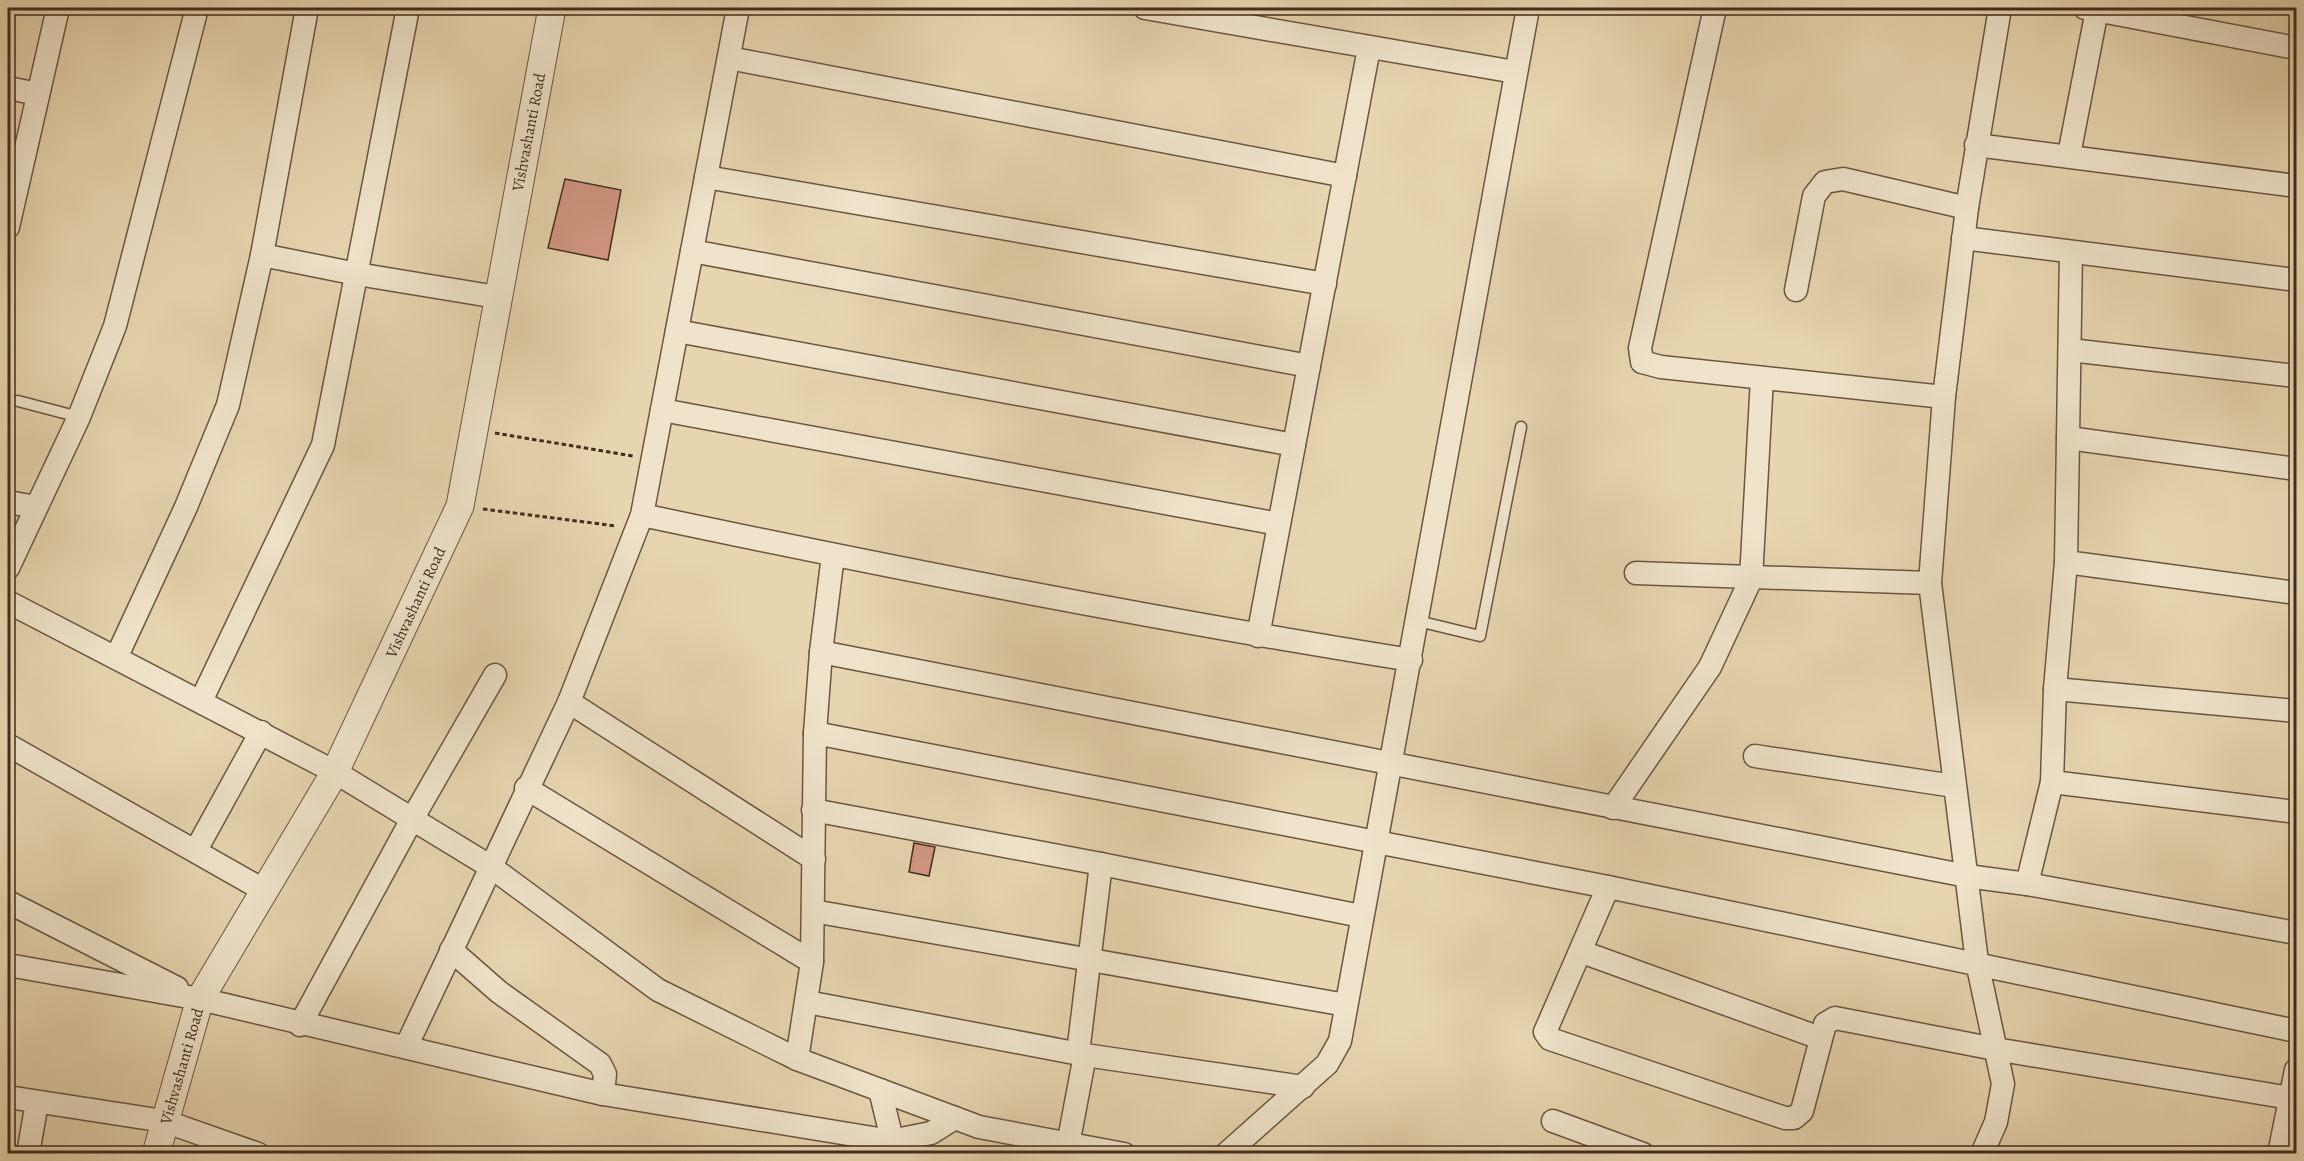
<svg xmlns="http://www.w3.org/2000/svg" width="2304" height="1161" font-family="Alegreya,serif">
<rect width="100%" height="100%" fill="#e7d5af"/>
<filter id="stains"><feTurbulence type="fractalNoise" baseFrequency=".00333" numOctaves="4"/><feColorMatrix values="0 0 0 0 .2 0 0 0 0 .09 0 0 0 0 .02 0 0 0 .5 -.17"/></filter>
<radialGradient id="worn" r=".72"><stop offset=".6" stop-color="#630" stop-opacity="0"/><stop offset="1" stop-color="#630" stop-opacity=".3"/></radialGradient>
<g fill="#d39783" stroke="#412d1e" stroke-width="1.5">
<polygon points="565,179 621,190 608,260 548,248"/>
<polygon points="914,843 935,847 929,876 909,872"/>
</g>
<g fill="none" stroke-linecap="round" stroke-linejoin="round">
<g stroke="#6a5742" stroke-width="13">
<g id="service">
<polyline points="18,401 79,417"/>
<polyline points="1418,621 1480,636 1521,427"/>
</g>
</g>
<g stroke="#6a5742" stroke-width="25">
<g id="minor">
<polyline points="307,8 262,255 357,274 497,297"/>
<polyline points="1145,8 1515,72"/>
<polyline points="1715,8 1640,348 1642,362 1661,367 1944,397"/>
<polyline points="2085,8 2296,48"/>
<polyline points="729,58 1345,176"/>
<polyline points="8,88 38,94"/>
<polyline points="1976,145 2296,186"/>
<polyline points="2069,155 2097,10"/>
<polyline points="706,177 1325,284"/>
<polyline points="8,227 58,8"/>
<polyline points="1963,238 2296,280"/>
<polyline points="692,251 1309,366"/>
<polyline points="1796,290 1814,196 1825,182 1843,179 1967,208"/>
<polyline points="677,331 1294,445"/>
<polyline points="2070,350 2296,376"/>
<polyline points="662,410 1279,524"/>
<polyline points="2068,438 2296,469"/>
<polyline points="8,502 36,507"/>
<path d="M642,515C897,569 1153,619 1411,660"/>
<polyline points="2066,562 2296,593"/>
<polyline points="8,568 79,417 115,326 197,8"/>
<polyline points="1636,573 1930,583"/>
<polyline points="8,602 335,772 491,867 658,990 797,1059 979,1127 1124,1154"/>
<polyline points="1258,636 1369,48"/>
<polyline points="821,652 1967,876 2027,884 2296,933"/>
<polyline points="117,656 186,507 228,405 262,255"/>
<polyline points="2055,689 2296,711"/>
<polyline points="201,701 323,445 408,8"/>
<polyline points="569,702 814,859"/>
<polyline points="815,733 1608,887 2296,1031"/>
<polyline points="8,745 265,891"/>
<polyline points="1755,756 1954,786"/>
<polyline points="2052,782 2296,812"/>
<polyline points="526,788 812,962"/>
<polyline points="1613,808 1710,667 1751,579 1762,378"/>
<polyline points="813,810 1101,864 1361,916"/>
<polyline points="196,850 261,732"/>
<polyline points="2027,884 2052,782 2055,689 2066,562 2071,252"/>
<polyline points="1608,887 1545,1032 1550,1039 1785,1118 1794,1118 1802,1111 1825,1024 1835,1018 1995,1049 2290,1098"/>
<polyline points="8,902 177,988"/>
<polyline points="813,911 1346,1005"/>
<polyline points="451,950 499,992 600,1064 605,1074 603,1094"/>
<polyline points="1582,952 1820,1038"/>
<polyline points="8,965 200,999 603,1094 891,1141 931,1133 955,1118"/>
<polyline points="807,1002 1085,1055 1303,1087"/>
<polyline points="300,1025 411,821 495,675"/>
<polyline points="406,1047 569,702 642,515 738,8"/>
<polyline points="1078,1053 1101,864"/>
<polyline points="797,1059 812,962 815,733 821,652 833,555"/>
<polyline points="880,1090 895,1152"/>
<polyline points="8,1097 164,1121 258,1154"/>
<polyline points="1553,1121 1643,1154"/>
<polyline points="1068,1145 1085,1055"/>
<polyline points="28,1154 37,1102"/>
<polyline points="1226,1154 1327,1064 1340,1041 1528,8"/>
<polyline points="1982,1154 1996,1122 2003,1084 1977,962 1930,583 1944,397 1967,208 2000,8"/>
<polyline points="2279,1154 2296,1070"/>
</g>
</g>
<g stroke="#6a5742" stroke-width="29">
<polyline id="tertiary" points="156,1154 200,999 335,772 460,506 552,8"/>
</g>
<g stroke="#412d1e" stroke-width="3" stroke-dasharray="4.5 3" stroke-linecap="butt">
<polyline points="495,433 633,456"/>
<polyline points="483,509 616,526"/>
</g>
<use href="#service" stroke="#efe4cb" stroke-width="10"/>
<use href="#minor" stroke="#efe4cb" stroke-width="22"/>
<use href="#tertiary" stroke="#efe4cb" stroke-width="27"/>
</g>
<g text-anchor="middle" stroke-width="4.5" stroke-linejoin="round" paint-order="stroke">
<g font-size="16" fill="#412d1e" stroke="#efe4cb">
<text transform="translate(528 132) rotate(-79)" y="6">Vishvashanti Road</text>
<text transform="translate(415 602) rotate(-65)" y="6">Vishvashanti Road</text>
<text transform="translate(181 1066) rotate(-74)" y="6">Vishvashanti Road</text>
</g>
</g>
<rect width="2304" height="1161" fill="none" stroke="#e7d5af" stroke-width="30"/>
<rect x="9" y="9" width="2286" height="1143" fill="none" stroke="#412d1e" stroke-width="3"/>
<rect x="15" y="15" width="2274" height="1131" fill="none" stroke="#412d1e" stroke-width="1.5"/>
<rect width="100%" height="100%" filter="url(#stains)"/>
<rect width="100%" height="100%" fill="url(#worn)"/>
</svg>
